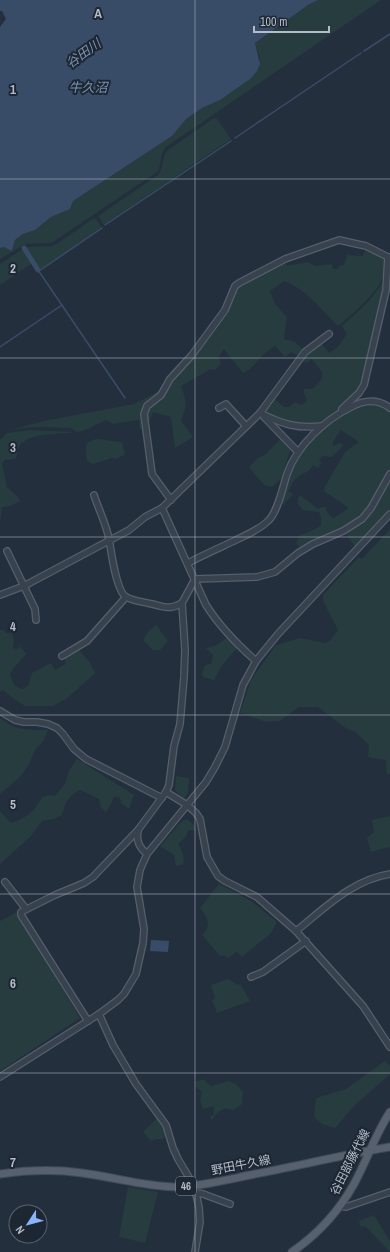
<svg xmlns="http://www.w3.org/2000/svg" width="390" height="1252" font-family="'Archivo Narrow','Noto Sans JP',sans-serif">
<rect width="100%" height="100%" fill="#242f3e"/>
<g fill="#263c3f">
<polygon points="318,0 381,0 166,147 162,153 159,170 157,172 53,242 48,243 25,244 0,259 0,248 4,247 13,250 15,240 23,234 35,230 51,217 70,209 73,201 172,136 185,119 202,108 220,100 260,59 255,43 308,5"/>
<path d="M214,118L217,119L231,139L104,225L98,216L158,175C164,168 161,157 168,150Z"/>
<polygon points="94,218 96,219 102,228 40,270 24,247 52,246 58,243"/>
<polygon points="23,249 32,263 0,285 0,264"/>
<path d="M365,250C370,252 380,254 384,259C386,261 386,264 386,267C385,287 353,314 338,326C321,309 307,290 284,281L270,291L275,304L287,317L284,339L295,342L303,350L298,356L291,352L285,357L275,346L265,353L250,369L243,373L224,349L219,357L221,364L215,370L211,369L181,386C187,402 187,405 181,421L193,437L175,448L171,417L153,412L148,424L146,420L147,410L168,387L173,379L194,356L237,287L285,262L287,266L308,262L315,266L332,264L333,269H338L339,266L344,265L347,255L363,256Z"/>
<path d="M385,279L384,289L362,384C351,402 323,430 300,425C289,424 279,419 269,416L265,410L272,397L284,407H289L295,402L302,405L307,400L304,393V389H313L322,379V372L312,359L306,363L302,360L306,353L321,343L329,353L338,347L347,334L342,326L369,301Z"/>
<path d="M165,386L161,393L147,404L144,430L140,429L139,420L113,424L107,420C96,424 89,430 77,432L71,428L33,427L10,430L44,421L134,404L152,395Z"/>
<path d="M366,403L383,406L390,411V470L376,497L368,509L353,524L301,548L296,543L300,535L307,533L321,526V517L319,512L303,510L298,504V498L300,495L318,509L322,507H325L328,513L333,518L349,508L324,491L325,489L324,488L345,452L359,442L341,430L332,443L334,446L339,443L344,445L332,457L322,456L319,461L322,463L318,468L313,465C307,475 305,471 298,477C293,481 291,486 288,491L293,494L283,505L280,501C294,460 300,446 337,420C346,414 355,407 366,403Z"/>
<path d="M30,430L74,432C58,435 33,432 21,444C17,447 18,453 16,458L9,460L5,459L2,464L7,487L17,496L20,501L10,506L2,507L0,523V440L7,433Z"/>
<polygon points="281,438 291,448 281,479 272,487 264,485 249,467 258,458 266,454"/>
<path d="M96,439C106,439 113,442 122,442L125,455L121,456L117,459L112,458L93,464L87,461L86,452V445L88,442Z"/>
<polygon points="390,480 390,508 355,547 347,536 346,532 372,510"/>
<polygon points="390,529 390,774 387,774 386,760 368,757 369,745 354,731 347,729 318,707 299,707 280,721 266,722 240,713 251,680 276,645 300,638 324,643 330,641 338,630 323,601 323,595 359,557 362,559"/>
<polygon points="156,625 168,641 160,650 153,650 143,640 148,632"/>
<path d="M0,630H4L6,633H12L14,640L13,648L16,649L21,647L26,654L13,669L10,674C12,682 15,688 23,689L28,686L32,673L51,663L55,670L66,664L65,659L79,650L90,663L95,673L66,699L53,706H25L13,698L3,690L0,692Z"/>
<polygon points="229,636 238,647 222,665 214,680 203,677 202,673 205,665 211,664 213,655 206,648 217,645"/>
<path d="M0,718C18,731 26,730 48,730L44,740L35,750L29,764L21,776L0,794Z"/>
<path d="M77,759L134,795L129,809L121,803L120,797H114L106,813L101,807L99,799L80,790C67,797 66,802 62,815L53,819L42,821L30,837L0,864V811L11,823C25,819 36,810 42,797L49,795L55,796L65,784L69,771Z"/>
<polygon points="176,776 189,778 188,792 185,798 183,798 175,790"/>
<polygon points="390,816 390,848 389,847 371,852 367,838 374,832 372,820"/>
<polygon points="187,819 194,825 197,831 188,830 187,835 178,844 183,854 184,862 182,865 176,866 174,855 160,846 181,822"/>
<path d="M219,884L251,901L277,922L271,933L242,957L237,952L228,958L224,955L220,956L202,935C203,933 205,932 206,930C211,922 205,914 200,908Z"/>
<polygon points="17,912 80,1018 0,1071 0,921"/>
<polygon points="228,979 238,985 240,984 250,1001 217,1013 212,1000 215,999 211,985"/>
<polygon points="385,1061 390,1066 390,1074 354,1106 335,1128 322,1124 314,1117 316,1098 346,1089"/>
<polygon points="203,1079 211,1086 229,1081 237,1085 243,1092 242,1104 233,1110 225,1108 217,1113 212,1120 210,1117 214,1114 214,1106 203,1109 200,1101 202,1092 196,1087 195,1082"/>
<polygon points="157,1118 165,1131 165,1136 163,1139 157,1139 151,1141 143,1132"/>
<polygon points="128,1187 158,1192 145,1243 119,1237"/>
<polygon points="374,1215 390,1241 390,1252 365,1226 361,1227 359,1221"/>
</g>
<g fill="#394c67">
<polygon points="0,0 318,0 308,5 255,43 260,64 257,71 250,79 220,100 202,108 186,119 172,136 73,201 70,209 51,217 35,230 23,234 15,240 12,251 4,247 0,248 0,27 6,19 2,11 0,11"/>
<polygon points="151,940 169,941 168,952 150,951"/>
</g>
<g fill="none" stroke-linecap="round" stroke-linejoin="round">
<g stroke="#394c67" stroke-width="1.5">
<polyline points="364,51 390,34"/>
<polyline points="235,138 361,53"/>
<polyline points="105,225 231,141"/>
<polyline points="38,270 125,398"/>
<polyline points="39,271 102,228"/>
<polyline points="0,347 62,305"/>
</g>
<polyline stroke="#394c67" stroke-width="5" points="24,248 38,270"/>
<g stroke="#565f6c" stroke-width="8">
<g id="minor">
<polyline points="219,408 226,404 246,426"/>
<polyline points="342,409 359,393 364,385 386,290 388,257"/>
<path d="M260,413C282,424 297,429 322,426"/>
<polyline points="264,417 298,452"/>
<path d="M94,495C98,508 107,526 109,539C111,550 116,591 126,597C133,601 144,602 152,604C165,607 170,610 182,603"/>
<polyline points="171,500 152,474 144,414 147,406 161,395 170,379 192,355 225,310 235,286 239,283 285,259 339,240 366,246 388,257"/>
<path d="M162,508L206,605C218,624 239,646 256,661"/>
<polyline points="7,551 35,609 36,620"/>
<path d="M188,563C203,555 219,548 234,541C246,535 259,530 268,521C278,512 283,486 287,474C297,445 325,420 351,407C364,400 377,398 390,408"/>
<polyline points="0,595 24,586 129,530 145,517 162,508 260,413 305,352 329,334"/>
<polyline points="62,656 87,641 126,597"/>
<polyline points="0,711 15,720 24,722 37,722 48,724 57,728 63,734 74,749 86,759 162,798"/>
<polyline points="166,792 187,805 196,813 200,819 207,857 218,876 225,881 257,897 296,931 363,1006 390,1047"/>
<path d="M147,854C139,847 136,841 138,830L166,792L169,785L174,746L180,724L184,677L185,650L182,603L195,579L257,577L275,572L298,553L313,544L343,531L362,519L371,508L390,474"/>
<polyline points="5,882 26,909"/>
<path d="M296,931C325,908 352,880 390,874"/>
<polyline points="251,977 263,972 306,941"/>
<polyline points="99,1014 113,1045 136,1084 166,1125 173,1148 178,1159 194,1186 199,1207 200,1222 195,1252"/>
<polyline points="88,1021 21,915 21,912 55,895 84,883 93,877 138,830"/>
<polyline points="0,1077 99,1014 118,1000 124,994 136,974 143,943 144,929 137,887 140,870 147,854 206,782 215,767 225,747 243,685 256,661 278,634 390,514"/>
<polyline points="197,1193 203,1194 230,1204"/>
<polyline points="340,1206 346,1207 390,1192"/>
</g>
</g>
<g stroke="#414a57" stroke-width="9">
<g id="major">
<path d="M0,1174C28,1170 54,1169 82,1173C114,1177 145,1187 178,1187C202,1186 226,1180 250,1175C297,1166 343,1155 390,1147"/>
<path d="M292,1252C318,1234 339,1211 354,1184C367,1160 375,1135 390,1112"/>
</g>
</g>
<use href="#minor" stroke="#38414e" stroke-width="5.5"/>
<use href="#major" stroke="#56606e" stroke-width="7"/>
</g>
<path fill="none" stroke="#b4bcc9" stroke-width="1" stroke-opacity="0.55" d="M195,0V1252M0,179H390M0,358H390M0,537H390M0,715H390M0,894H390M0,1073H390"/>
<g text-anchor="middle" stroke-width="4" stroke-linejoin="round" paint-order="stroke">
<rect fill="#1d2633" stroke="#878f9c" stroke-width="1" x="176" y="1177" width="20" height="18" rx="3"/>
<g font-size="11" font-weight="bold" fill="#b4bcc9">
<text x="186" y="1190">46</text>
</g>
<g font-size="12" fill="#b4bcc9" stroke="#1d2633">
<text transform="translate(350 1162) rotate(-63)" y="4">谷田部藤代線</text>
<text transform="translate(241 1165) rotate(-11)" y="4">野田牛久線</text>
</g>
<g font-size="13" font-style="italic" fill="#7c92b1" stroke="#1d2633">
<text transform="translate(83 53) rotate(-36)" y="5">谷田川</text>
<text x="88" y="92">牛久沼</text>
</g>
</g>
<g font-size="13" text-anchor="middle" font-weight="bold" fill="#b4bcc9" stroke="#1d2633" stroke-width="4" stroke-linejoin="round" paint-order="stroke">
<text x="98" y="18">A</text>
<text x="13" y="94">1</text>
<text x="13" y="273">2</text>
<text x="13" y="452">3</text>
<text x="13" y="631">4</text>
<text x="13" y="809">5</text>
<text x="13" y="988">6</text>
<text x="13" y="1167">7</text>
</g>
<g transform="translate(28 1224) rotate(234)"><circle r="19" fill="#1d2633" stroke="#59626f"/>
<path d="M0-3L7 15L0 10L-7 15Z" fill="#8ab4f8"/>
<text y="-6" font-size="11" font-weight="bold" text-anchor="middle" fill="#b4bcc9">N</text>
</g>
<path d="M254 26v6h75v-6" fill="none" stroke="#b4bcc9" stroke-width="2"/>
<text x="260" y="26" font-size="12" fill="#b4bcc9" stroke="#1d2633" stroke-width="3" paint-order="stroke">100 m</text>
</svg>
